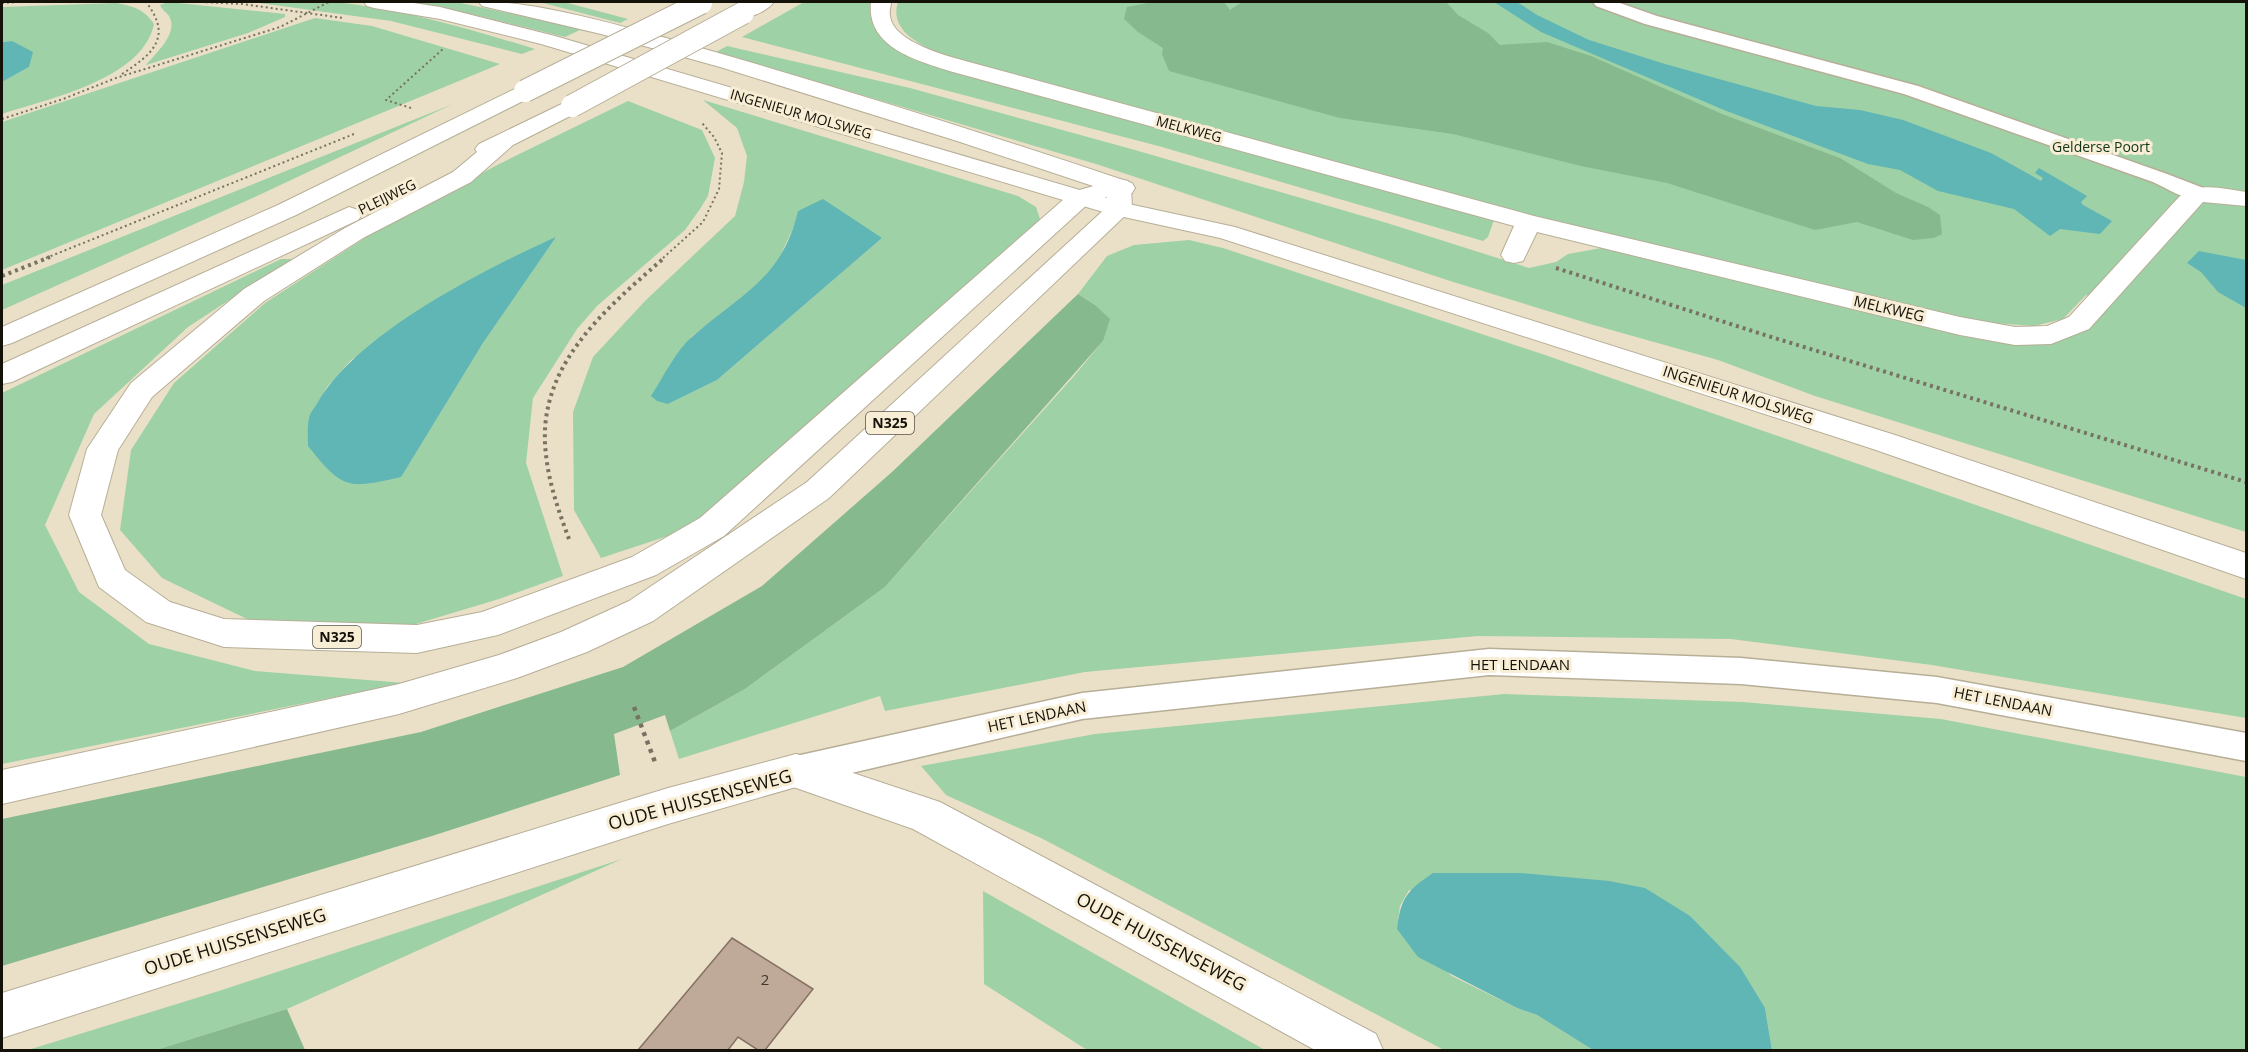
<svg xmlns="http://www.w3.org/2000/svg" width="2248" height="1052" font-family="'Open Sans',sans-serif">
<rect width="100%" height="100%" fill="#eae0c8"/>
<g fill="#9ed1a6" fill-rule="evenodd">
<path d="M168,2L285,14V17L248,33L146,65C156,53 179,33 169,16C166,12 162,10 160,5Z"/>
<path d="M252,2C279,1 308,0 335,2C403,9 469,29 535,49L522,54L391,21Z"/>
<polygon points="404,2 456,2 582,29 565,37 475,15"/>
<polygon points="539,2 564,2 628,19 620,23"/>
<path d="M804,2H875C864,21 881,34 895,47L1494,220L1488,237L1483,241L1162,147L742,37Z"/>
<path d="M898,2H2246V532L1815,396L1718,360L1590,324L1450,281L1096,164L716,52L727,46L910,88L1135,150L1387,223L1529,268L1556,262L1568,254L1612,246L2037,343C2076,337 2083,332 2111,304L2086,295L2063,319L2034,326L1964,321L1563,224L937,53C917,43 889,29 898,2Z"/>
<path d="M116,3C133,6 144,9 154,24C143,79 48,99 2,114V82L29,67L12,41L2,42V7Z"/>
<polygon points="315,18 372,26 500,64 2,270 2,122"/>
<path d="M703,100L1018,196L1036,207L1040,219L1031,236L853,397L686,530L601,558L574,510L573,412L593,357L645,301L735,216L744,182L747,156L737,128ZM799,210L882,238L717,380L668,404L652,395L692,336L752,291L777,263L795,224Z"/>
<path d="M628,101L702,130L715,158L708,196L700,209L685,230L597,306L577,329L533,398L526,463L563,576L499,599L396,630L249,620L162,578L120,530L131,450L174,383L265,303L374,232L499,164ZM555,238L483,343L401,476L309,418L327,387L351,360Z"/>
<polygon points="453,104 257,196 2,310 2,285"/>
<polygon points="1189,240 1223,248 1545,355 2246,599 2246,718 1932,665 1731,639 1478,636 1085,672 885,711 880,696 679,759 670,731 745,689 885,587 1074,376 1103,341 1095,305 1078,294 1107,256 1134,245"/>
<polygon points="281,259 292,259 188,327 94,414 45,525 79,592 149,644 255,671 405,683 2,764 2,393"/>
<polygon points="1504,694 1743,702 1941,719 2246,777 2246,1050 1772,1050 1765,1008 1409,890 1400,906 1397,929 1452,976 1517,1008 1537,1015 1593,1050 1444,1050 1043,839 946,795 921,766 1095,734"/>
<polygon points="622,859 287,1009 156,1050 28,1050 222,990"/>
<polygon points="983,891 1265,1050 1087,1050 984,984"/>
</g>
<g fill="#86b98d">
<polygon points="1153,2 1224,2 1230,10 1242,2 1446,2 1458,15 1488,33 1500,45 1547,42 1591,56 1722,114 1840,158 1896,193 1928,207 1940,215 1942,234 1934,238 1913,240 1857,222 1815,230 1667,183 1581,166 1453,134 1340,118 1169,71 1162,54 1163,48 1138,32 1124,19 1127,7"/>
<polygon points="1078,294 1095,305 1110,319 1103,341 885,587 745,689 670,731 665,715 614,734 620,775 432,836 2,966 2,819 421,732 623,667 762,586 892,472"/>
<polygon points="287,1009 305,1050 156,1050"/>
</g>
<g fill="#60b5b5">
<polygon points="1494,2 1517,2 1537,15 1589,40 1665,64 1816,106 1860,110 1903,120 1991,153 2041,181 2043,178 2035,173 2039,168 2087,196 2081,202 2083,205 2112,221 2100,234 2060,229 2050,236 2014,209 1938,191 1900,170 1868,164 1724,110 1541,32"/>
<polygon points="12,41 33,52 29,67 2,82 2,42"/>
<path d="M823,199L882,238L717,380L668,404L657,401L651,396C664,376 676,350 694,335C742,293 782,279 798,211Z"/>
<path d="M556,237L483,343L401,477C348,489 343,490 308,446C308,437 307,427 309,418C310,413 315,407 318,402C358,333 483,270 556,237Z"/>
<polygon points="2199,251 2246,260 2246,308 2218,292 2201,272 2187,263"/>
<path d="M1433,873H1520L1609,881L1645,888L1690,916L1740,967L1765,1008L1772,1050H1593L1537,1015L1517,1008L1418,957L1397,929C1401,897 1407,891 1433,873Z"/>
</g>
<polygon fill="#bfa999" stroke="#857162" stroke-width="1.5" points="732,938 813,989 765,1050 758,1050 738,1037 728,1050 638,1050"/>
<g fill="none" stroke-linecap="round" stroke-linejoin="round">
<g stroke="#b7ae97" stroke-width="3">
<g id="lane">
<path d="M1593,2H1617L1657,16L1918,86L2167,174L2206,189L2209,194L2206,199C2189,203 2168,189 2153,182L1904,94L1645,24L1596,6Z"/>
<polygon points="1489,649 1741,658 1937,677 2246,733 2246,761 1937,703 1741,684 1489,675 1082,719 796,786 784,781 779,771 784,761 796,756 1082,693"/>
</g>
</g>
<g stroke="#b7ae97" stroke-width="2">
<g id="street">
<path d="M871,2H891C891,6 889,11 890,16C893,42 947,56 969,62L1534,216L1960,317L2015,327L2047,326L2069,317L2179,197C2199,181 2223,189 2246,192V206L2203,202L2089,329L2051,344L2015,345L1960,335L1537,232L1523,261L1514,263L1505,261L1501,255L1514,226L953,72C918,61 866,48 871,2Z"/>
<polygon points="796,754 940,802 1376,1034 1383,1050 1315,1050 913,829 782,783 776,771 782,759"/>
</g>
</g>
<g stroke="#b7ae97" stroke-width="2">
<g id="secondary">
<polygon points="364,2 407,2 440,7 555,36 1124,203 1235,227 1895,435 2246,553 2246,579 1873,449 1220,238 1110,214 541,44 440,19 374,8 367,6"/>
<path d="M479,2C530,0 614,24 666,38C822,82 978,131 1132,183L1135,188L1132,193L1123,195L1114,193L957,141L720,67L601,34L482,6Z"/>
<polygon points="796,754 810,759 816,771 810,783 668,824 2,1038 2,993 668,788"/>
</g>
</g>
<g stroke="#b7ae97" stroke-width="2">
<g id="highway">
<path d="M750,2H774C766,12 748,20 736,17L733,13L736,9Z"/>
<polygon points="525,84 533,86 536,91 533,96 296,215 12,343 2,346 2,327 278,205"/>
<polygon points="572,99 580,101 583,106 580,111 513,145 471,182 363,238 264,301 152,397 118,450 101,515 125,570 170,602 224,619 417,625 482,612 632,557 700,518 1072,192 1119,179 1128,181 1131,186 1132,209 829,498 653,621 587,652 517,678 399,714 2,804 2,770 399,684 499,655 561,632 629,601 807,482 1107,207 1107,197 1090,202 724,536 656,575 498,635 417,653 224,647 146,622 99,587 69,515 87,449 131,383 244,289 345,228 453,172 477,152 475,149 479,144"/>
<polygon points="349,207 358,210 362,215 358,220 12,382 2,384 2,364"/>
</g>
</g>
<g stroke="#787262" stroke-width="2" stroke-dasharray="2 3" stroke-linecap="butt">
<polyline points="201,2 242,4 343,18"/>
<polyline points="2,3 19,2"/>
<path d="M122,74C153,54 173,37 146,2"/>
<polyline points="411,108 386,100 443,49"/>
<polyline points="2,119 63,99 116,78 280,27 329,2"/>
<polyline points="46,258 354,134"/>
<polyline points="663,258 703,222 719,189 722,153 714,137 702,123"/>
</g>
<g stroke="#787262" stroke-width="4" stroke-dasharray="3 4" stroke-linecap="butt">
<polyline points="1556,268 1768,336 2246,482"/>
<polyline points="2,276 50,257"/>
<path d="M569,539C559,512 549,484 546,455C535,366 605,310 665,257"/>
</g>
<polyline stroke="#787262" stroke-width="4.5" stroke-dasharray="4 5" stroke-linecap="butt" points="634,707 655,762"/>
<use href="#lane" fill="#fff" fill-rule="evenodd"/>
<use href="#street" fill="#fff" fill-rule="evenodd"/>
<use href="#secondary" fill="#fff" fill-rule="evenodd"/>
<use href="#highway" fill="#fff" fill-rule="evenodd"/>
<g stroke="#b7ae97" stroke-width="24" stroke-linecap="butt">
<g id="highway-bridge">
<polyline points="525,91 701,3"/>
<polyline points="572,106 743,13"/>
</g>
</g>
<use href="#highway-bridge" stroke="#fff" stroke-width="22"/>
</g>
<g text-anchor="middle" stroke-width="6" stroke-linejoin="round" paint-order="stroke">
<g font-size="14" fill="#141108" stroke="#f8edd5">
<text transform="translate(801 114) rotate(16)" y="5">INGENIEUR MOLSWEG</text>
<text transform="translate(1189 129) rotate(15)" y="5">MELKWEG</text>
<text transform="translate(387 197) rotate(-26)" y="5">PLEIJWEG</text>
</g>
<g font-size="14" fill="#0e3518" stroke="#f8edd5">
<text x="2101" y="152">Gelderse Poort</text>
</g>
<g fill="#f8edd5" stroke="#585346" stroke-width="1.5">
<rect x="866" y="412" width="48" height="22" rx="4.5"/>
<rect x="313" y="626" width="48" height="22" rx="4.5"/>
</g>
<g font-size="14" font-weight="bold" fill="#141108">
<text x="890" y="428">N325</text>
<text x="337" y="642">N325</text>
</g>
<g font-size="15" fill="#141108" stroke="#f8edd5">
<text transform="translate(1889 309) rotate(13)" y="5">MELKWEG</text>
<text transform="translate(1738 395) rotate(18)" y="5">INGENIEUR MOLSWEG</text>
<text x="1520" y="670">HET LENDAAN</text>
<text transform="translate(2003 702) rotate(11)" y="5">HET LENDAAN</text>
<text transform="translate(1037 717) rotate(-12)" y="5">HET LENDAAN</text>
</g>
<g font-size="15" fill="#3f372c">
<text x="765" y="985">2</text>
</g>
<g font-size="18" fill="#141108" stroke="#f8edd5">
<text transform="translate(700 800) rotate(-15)" y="6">OUDE HUISSENSEWEG</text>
<text transform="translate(235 942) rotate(-17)" y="6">OUDE HUISSENSEWEG</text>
<text transform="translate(1161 942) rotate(28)" y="6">OUDE HUISSENSEWEG</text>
</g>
</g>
<rect width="2248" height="1052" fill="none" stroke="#141108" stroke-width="6"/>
</svg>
